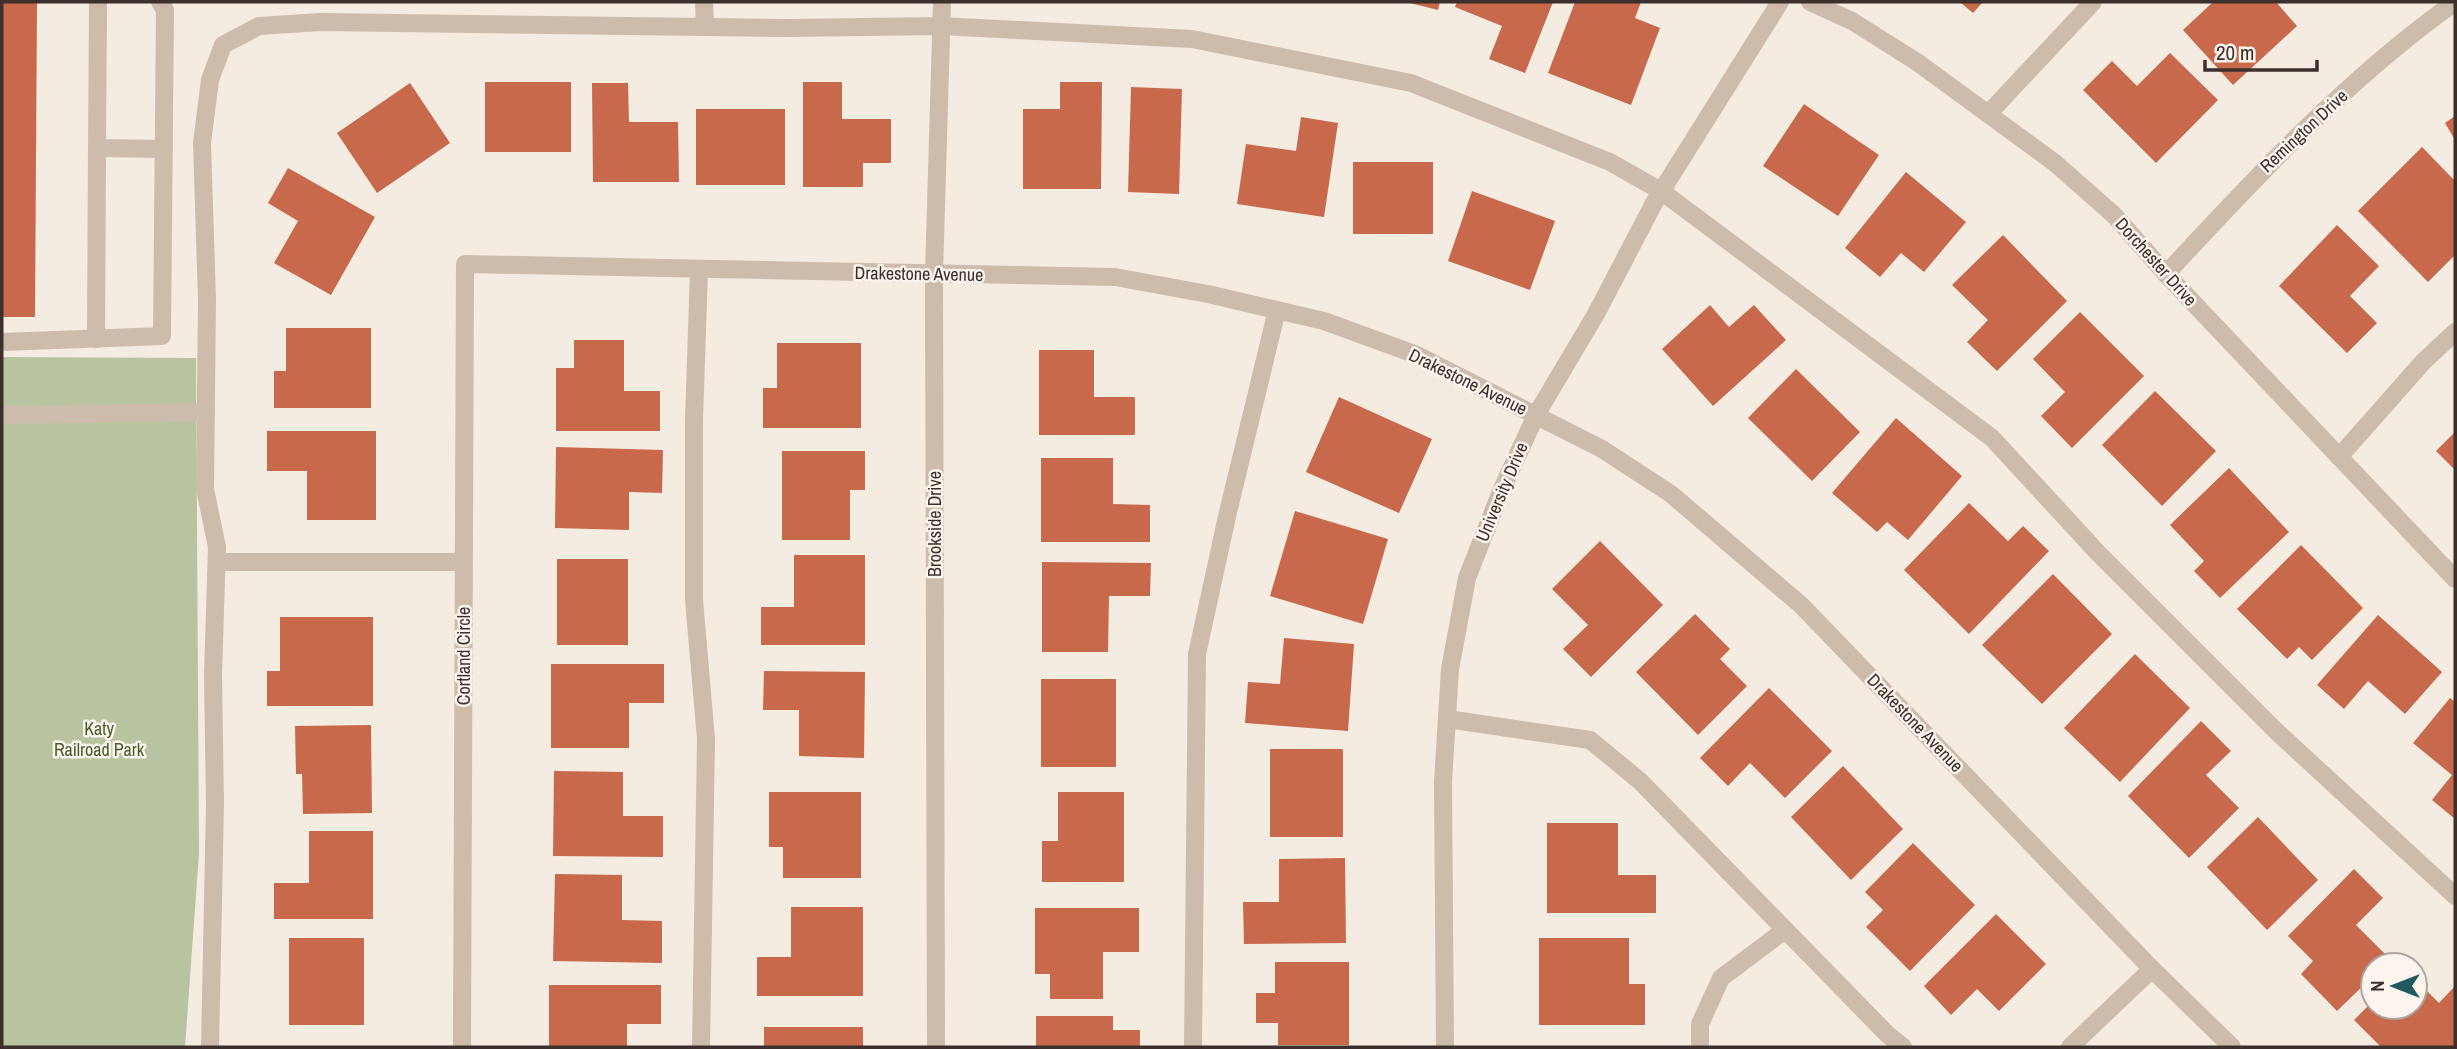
<svg xmlns="http://www.w3.org/2000/svg" width="2457" height="1049" font-family="'Archivo Narrow',sans-serif">
<rect width="100%" height="100%" fill="#f4ebe1"/>
<polygon fill="#b8c4a0" points="2,357 196,358 199,853 185,1047 2,1047"/>
<g fill="#c8694b">
<polygon points="2,2 37,2 35,317 2,317"/>
<polygon points="1406,2 1440,2 1438,10"/>
<polygon points="1457,2 1553,2 1525,73 1489,59 1502,26 1455,7"/>
<polygon points="1575,2 1641,2 1635,18 1660,28 1631,105 1548,73"/>
<polygon points="1960,2 1983,2 1973,13"/>
<polygon points="2213,2 2276,2 2297,26 2233,85 2183,30"/>
<polygon points="2170,53 2218,100 2156,163 2083,90 2112,61 2137,86"/>
<rect x="485" y="82" width="86" height="70"/>
<polygon points="803,82 842,82 842,119 891,119 891,163 863,163 863,187 803,187"/>
<polygon points="1060,82 1102,82 1101,189 1023,189 1023,109 1060,109"/>
<polygon points="410,83 450,143 377,193 337,133"/>
<polygon points="592,83 628,83 629,122 678,122 679,182 593,182"/>
<polygon points="1131,87 1182,89 1179,194 1128,192"/>
<polygon points="1804,104 1879,155 1838,216 1763,166"/>
<rect x="696" y="109" width="89" height="76"/>
<polygon points="2455,116 2455,140 2445,123"/>
<polygon points="1301,117 1338,123 1324,217 1237,204 1246,144 1296,151"/>
<polygon points="2422,147 2455,181 2455,255 2428,282 2358,211"/>
<rect x="1353" y="162" width="80" height="72"/>
<polygon points="288,168 375,217 331,295 274,263 298,221 268,203"/>
<polygon points="1906,172 1966,222 1924,272 1901,253 1880,277 1845,248"/>
<polygon points="1472,191 1555,221 1530,290 1448,261"/>
<polygon points="2337,225 2379,266 2350,296 2377,323 2347,353 2279,286"/>
<polygon points="2003,235 2067,301 1997,371 1967,342 1988,320 1952,285"/>
<polygon points="1710,305 1729,327 1754,305 1786,340 1713,406 1662,349"/>
<polygon points="2080,312 2144,376 2072,448 2041,416 2065,392 2033,359"/>
<polygon points="286,328 371,328 371,408 274,408 274,371 286,371"/>
<polygon points="574,340 624,340 624,391 660,391 660,431 556,431 556,368 574,368"/>
<polygon points="777,343 861,343 861,428 763,428 763,388 777,388"/>
<polygon points="1039,350 1094,350 1094,397 1135,397 1135,435 1039,435"/>
<polygon points="1796,369 1860,432 1812,481 1748,418"/>
<polygon points="2155,391 2216,451 2162,506 2102,445"/>
<polygon points="1339,397 1432,439 1399,513 1306,472"/>
<polygon points="1896,418 1962,476 1908,540 1887,522 1877,532 1832,493"/>
<polygon points="267,431 376,431 376,520 307,520 307,471 267,471"/>
<polygon points="2455,432 2455,470 2436,451"/>
<polygon points="556,447 663,450 662,493 629,492 629,530 555,528"/>
<polygon points="782,451 865,451 865,490 850,490 850,540 782,540"/>
<polygon points="1041,458 1113,458 1113,504 1150,505 1150,542 1041,542"/>
<polygon points="2229,468 2289,532 2220,598 2194,571 2204,561 2170,525"/>
<polygon points="1969,503 2008,541 2023,526 2049,551 1969,634 1904,570"/>
<polygon points="1295,511 1388,539 1363,624 1270,596"/>
<polygon points="1600,541 1663,605 1591,677 1563,649 1588,625 1552,589"/>
<polygon points="2301,545 2363,608 2312,660 2299,647 2287,659 2237,609"/>
<polygon points="794,555 865,555 865,645 761,645 761,607 794,607"/>
<rect x="557" y="559" width="71" height="86"/>
<polygon points="1042,562 1151,563 1150,596 1109,596 1108,652 1042,652"/>
<polygon points="2053,574 2112,634 2042,704 1982,645"/>
<polygon points="1695,614 1730,649 1720,659 1747,686 1698,735 1636,672"/>
<polygon points="2378,615 2442,672 2405,714 2368,681 2344,709 2317,685"/>
<polygon points="280,617 373,617 373,706 267,706 267,671 280,671"/>
<polygon points="1284,638 1354,644 1348,731 1245,723 1248,682 1280,684"/>
<polygon points="2135,654 2190,708 2120,782 2064,728"/>
<polygon points="551,664 664,664 664,703 629,703 629,748 551,748"/>
<polygon points="764,671 865,672 864,758 799,756 799,710 763,710"/>
<rect x="1041" y="679" width="75" height="88"/>
<polygon points="1769,688 1832,751 1785,798 1750,763 1728,786 1700,758"/>
<polygon points="2450,698 2455,702 2455,819 2432,800 2452,775 2413,743"/>
<polygon points="2201,721 2231,751 2206,775 2239,808 2189,858 2128,796"/>
<polygon points="371,725 372,813 303,814 302,774 296,774 295,726"/>
<rect x="1270" y="749" width="73" height="88"/>
<polygon points="1843,766 1903,829 1851,880 1791,817"/>
<polygon points="554,771 623,772 623,816 663,816 663,857 553,856"/>
<polygon points="769,792 861,792 861,878 783,878 783,847 769,847"/>
<polygon points="1058,792 1124,792 1124,882 1042,882 1042,841 1058,841"/>
<polygon points="2258,817 2318,880 2267,930 2207,867"/>
<polygon points="1547,823 1618,823 1618,875 1656,875 1656,913 1547,913"/>
<polygon points="309,831 373,831 373,919 274,919 274,883 309,883"/>
<polygon points="1913,843 1975,905 1910,971 1866,927 1883,910 1865,892"/>
<polygon points="1345,858 1346,943 1244,944 1243,902 1279,902 1279,859"/>
<polygon points="2354,869 2383,898 2356,925 2390,959 2384,965 2373,965 2373,976 2337,1011 2301,974 2313,961 2288,936"/>
<polygon points="555,874 622,875 622,920 662,921 662,963 553,961"/>
<polygon points="791,907 863,907 863,996 757,996 757,957 791,957"/>
<polygon points="1035,908 1139,908 1139,952 1103,952 1103,999 1050,999 1050,974 1035,974"/>
<polygon points="1996,914 2046,964 1999,1011 1977,989 1951,1015 1924,986"/>
<rect x="289" y="938" width="75" height="87"/>
<polygon points="1539,938 1629,938 1629,984 1645,984 1645,1025 1539,1025"/>
<polygon points="1275,962 1349,962 1349,1045 1278,1045 1278,1023 1256,1023 1256,993 1275,993"/>
<polygon points="2415,979 2439,1003 2455,986 2455,1047 2381,1047 2354,1020 2373,1001 2373,1007 2415,1007"/>
<polygon points="549,985 661,985 661,1024 627,1024 627,1047 549,1047"/>
<polygon points="1036,1016 1113,1016 1113,1030 1140,1030 1140,1047 1036,1047"/>
<rect x="764" y="1027" width="99" height="20"/>
</g>
<g fill="none" stroke-linecap="round" stroke-linejoin="round">
<g stroke="#cdbbac" stroke-width="18">
<polyline points="98,2 97,148 164,149"/>
<polyline points="704,2 705,26"/>
<polyline points="1810,2 1852,21 1917,62 2055,163 2114,215 2166,274 2455,579"/>
<polyline points="1988,114 2093,2"/>
<polyline points="699,270 694,420 694,600 706,739 701,1047"/>
<path d="M2166,274C2256,177 2347,79 2455,2"/>
<polyline points="96,339 97,148"/>
<polyline points="2,342 162,336 165,10 160,2"/>
<polyline points="2,415 206,412"/>
<polyline points="2339,457 2423,362 2455,332"/>
<polyline points="217,562 464,562"/>
<polyline points="1447,719 1590,740 1640,781 1887,1034 1903,1047"/>
<polyline points="210,1047 215,804 213,675 217,547 205,489 207,300 202,143 210,80 223,45 259,26 321,22 788,28 941,26 1192,39 1411,83 1610,162 1661,191 1992,438 2098,553 2275,730 2455,896"/>
<polyline points="462,1047 465,264 1115,277 1208,294 1324,321 1417,355 1602,449 1671,494 1801,605 2152,969 2232,1047"/>
<polyline points="936,1047 934,274 942,2"/>
<polyline points="1193,1047 1197,654 1228,512 1277,310"/>
<polyline points="1445,1047 1443,782 1450,669 1467,578 1502,489 1536,415 1596,314 1654,203 1780,2"/>
<polyline points="1700,1047 1700,1024 1721,978 1785,930"/>
<polyline points="2070,1047 2152,969"/>
</g>
</g>
<g text-anchor="middle" stroke-width="5" stroke-linejoin="round" paint-order="stroke">
<g font-size="18" fill="#3b302b" stroke="#fbf5ee">
<text transform="translate(2304 131) rotate(-43)" y="6">Remington Drive</text>
<text transform="translate(2156 262) rotate(48)" y="6">Dorchester Drive</text>
<text transform="translate(919 274) rotate(1)" y="6">Drakestone Avenue</text>
<text transform="translate(1468 382) rotate(26)" y="6">Drakestone Avenue</text>
<text transform="translate(1502 492) rotate(-67)" y="6">University Drive</text>
<text transform="translate(935 524) rotate(-90)" y="6">Brookside Drive</text>
<text transform="translate(464 656) rotate(-90)" y="6">Cortland Circle</text>
<text transform="translate(1915 723) rotate(46)" y="6">Drakestone Avenue</text>
</g>
<g font-size="18" fill="#4a5a2e" stroke="#fbf5ee">
<text x="99" y="735">Katy<tspan x="99" dy="21">Railroad Park</tspan></text>
</g>
</g>
<rect width="2457" height="1049" fill="none" stroke="#3b302b" stroke-width="7"/>
<g transform="translate(2394 986) rotate(270)"><circle r="33" fill="#fbf5ee" stroke="#aea6a0" stroke-width="2"/>
<path d="M0-5L12 26L0 18L-12 26Z" fill="#1f5a5e"/>
<text y="-10" font-size="19" font-weight="bold" text-anchor="middle" fill="#3b302b">N</text>
</g>
<path d="M2205 60v10h112v-10" fill="none" stroke="#3b302b" stroke-width="3.5"/>
<text x="2216" y="60" font-size="21" fill="#3b302b" stroke="#fbf5ee" stroke-width="5" paint-order="stroke">20 m</text>
</svg>
